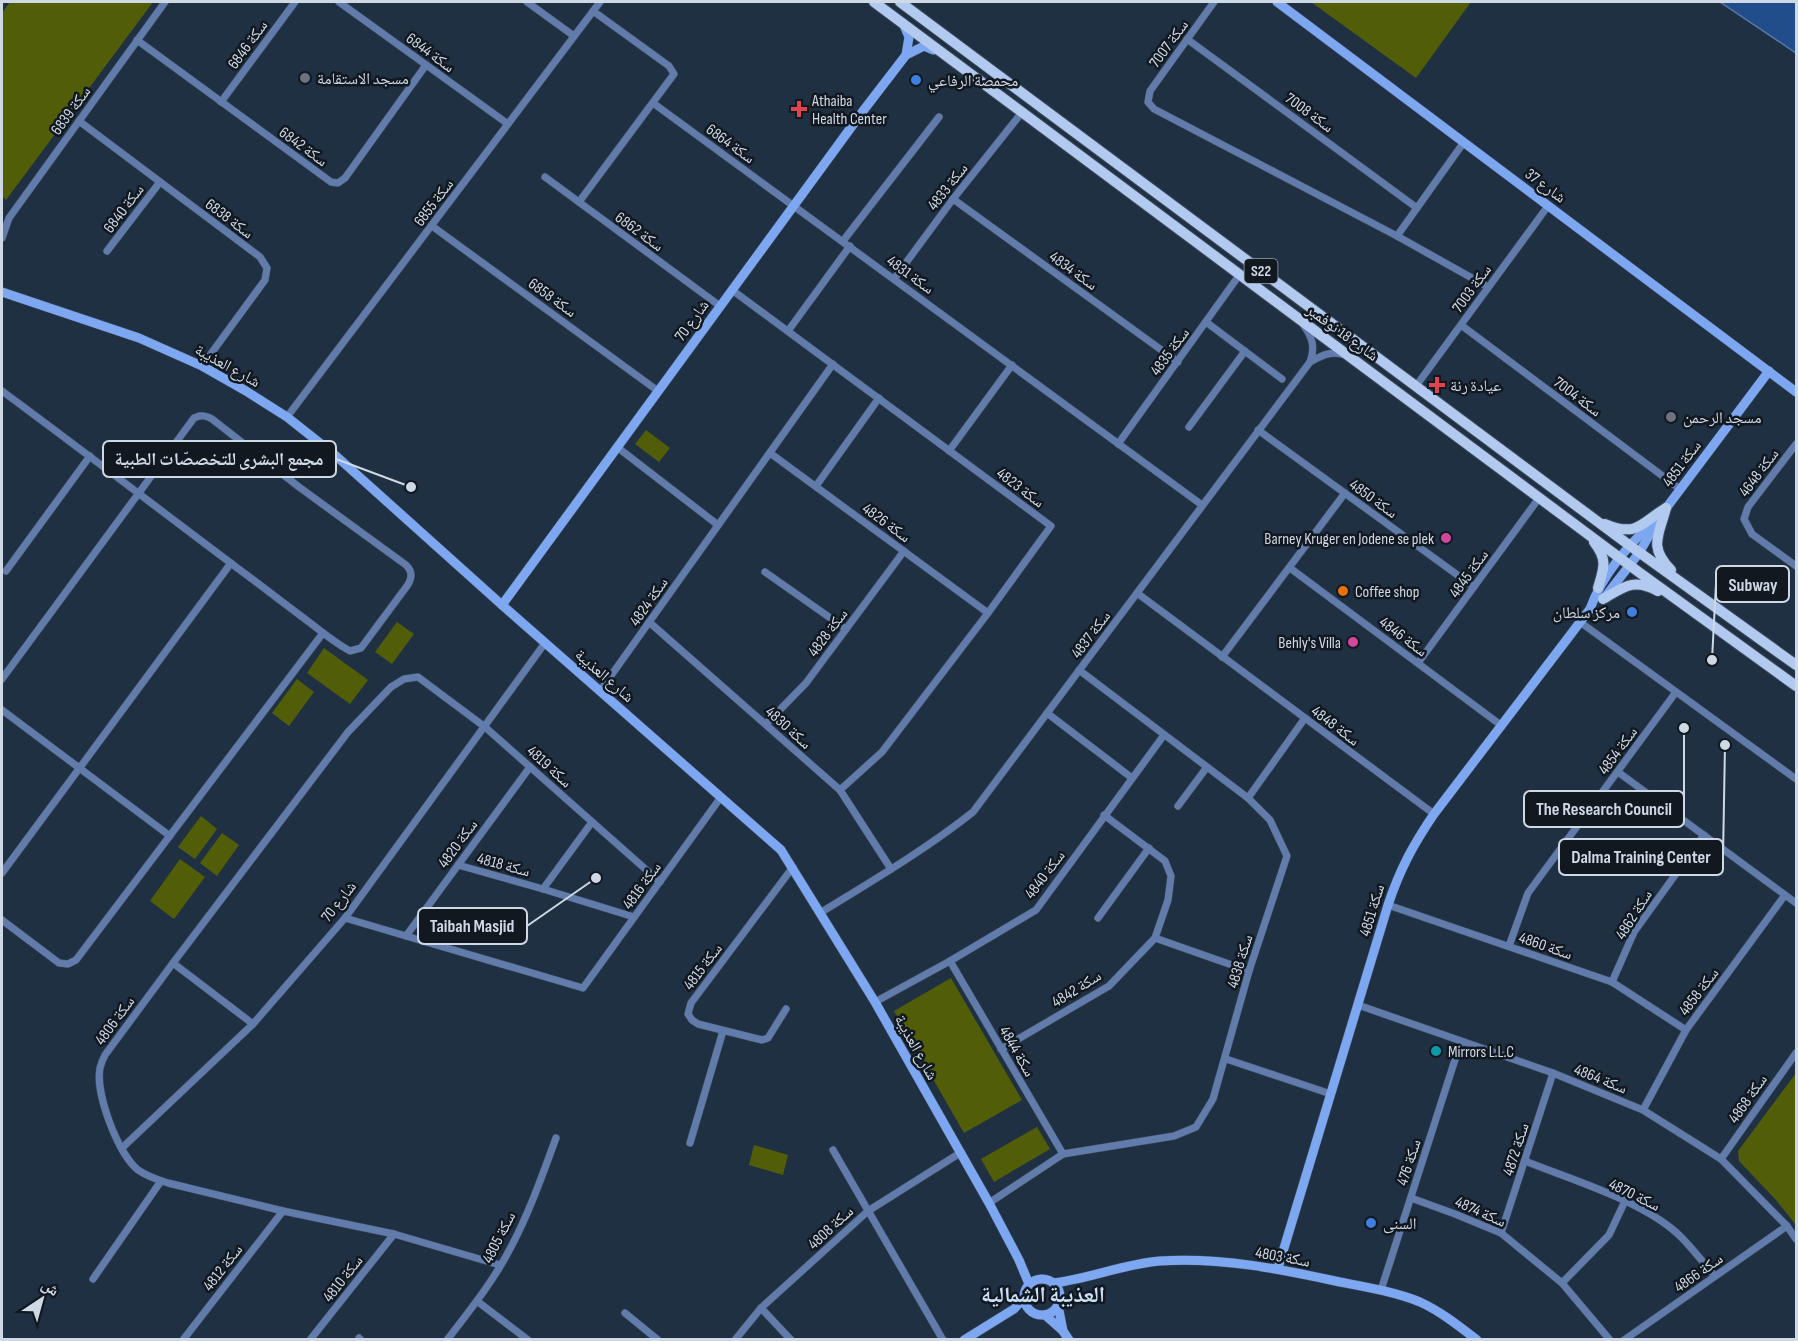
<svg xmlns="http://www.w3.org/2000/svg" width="1798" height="1341" font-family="'Sofia Sans Condensed','Noto Naskh Arabic',sans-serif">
<rect width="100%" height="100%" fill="#203043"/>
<g fill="#515d07">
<polygon points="10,2 153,2 6,200 2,196 2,13"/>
<polygon points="1311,2 1471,2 1416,78"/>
<polygon points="646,430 670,448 659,462 635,444"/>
<polygon points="397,622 414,634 392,664 375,652"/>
<polygon points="324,648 368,680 350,704 307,673"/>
<polygon points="297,679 314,692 289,726 272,713"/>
<polygon points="201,816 217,829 195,859 178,847"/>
<polygon points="222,833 239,845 217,876 200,863"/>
<polygon points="180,859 205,877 174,919 150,901"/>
<polygon points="951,978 1022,1100 964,1133 894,1011"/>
<polygon points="1796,1073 1796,1225 1776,1200 1739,1161 1738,1151"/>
<polygon points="1037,1127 1050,1149 994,1182 981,1159"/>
<polygon points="754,1145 788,1155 783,1175 749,1165"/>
</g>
<polygon fill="#224d8b" stroke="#5677a6" stroke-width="1.5" points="1720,2 1796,2 1796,53"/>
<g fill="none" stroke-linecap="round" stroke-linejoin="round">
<g stroke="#3c4b5d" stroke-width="8">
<g id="street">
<polyline points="339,2 508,124"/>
<polyline points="527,2 574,36"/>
<polyline points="1214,2 1150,91 1148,102 1154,109 1397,236 1488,287"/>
<polyline points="1187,39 1417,208"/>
<polyline points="137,40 331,182 338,183 345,178 426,65"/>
<polyline points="221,102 295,2"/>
<polyline points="653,103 1202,505"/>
<polyline points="79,121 260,257 267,268 265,280 202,366"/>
<polyline points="545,177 720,306"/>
<polyline points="953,199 1178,362"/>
<polyline points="579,202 674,74 669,66 593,11"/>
<polyline points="432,226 658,391"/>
<polyline points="1397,236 1464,142"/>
<polyline points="2,238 9,218 165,2"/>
<polyline points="843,241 939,117"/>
<polyline points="107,251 160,182"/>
<polyline points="894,279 953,199 1023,111"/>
<polyline points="732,290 1051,526 988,613 882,752 840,790"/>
<polyline points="1206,322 1282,379"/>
<polyline points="1461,325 1680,489"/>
<path d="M1304,326C1313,338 1315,348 1310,362"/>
<polyline points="788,331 850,246"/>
<polyline points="1416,386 1548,206"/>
<path d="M2,391C82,450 160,510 240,570C263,587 286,605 309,622C322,632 335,643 350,651L361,648L407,586C412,578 413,572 406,565L299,487L212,419C205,415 201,415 194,418L2,679"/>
<polyline points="287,417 600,2"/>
<polyline points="1189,427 1245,351"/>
<polyline points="1258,430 1474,587"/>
<polyline points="1118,444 1240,274"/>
<polyline points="1796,444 1748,507 1744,519 1752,534 1796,566"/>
<polyline points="617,447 718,525"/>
<polyline points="949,451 1012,365"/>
<polyline points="770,453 988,613"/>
<polyline points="816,486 879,398"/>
<polyline points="1290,568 1502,726"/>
<polyline points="6,571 90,456"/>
<polyline points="765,572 846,629"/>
<polyline points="1137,593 1434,814"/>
<polyline points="649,622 840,790 891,869"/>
<polyline points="1580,622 1796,779"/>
<polyline points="1222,657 1345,493"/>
<polyline points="1418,663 1539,498"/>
<polyline points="600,691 833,364"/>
<polyline points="2,710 170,836"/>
<polyline points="1047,713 1132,778"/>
<polyline points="766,724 806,683 904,551"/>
<polyline points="1618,772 1796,903"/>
<polyline points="1248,798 1305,718"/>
<polyline points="1178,806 1207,767"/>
<polyline points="458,865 543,889 634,917"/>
<polyline points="2,873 231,563"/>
<polyline points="543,889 592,822"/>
<polyline points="1388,905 1612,982 1686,1030"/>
<path d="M820,913C872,881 925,850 973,812L1310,362C1321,356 1329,351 1342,354"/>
<polyline points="345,918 583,988 721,797"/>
<polyline points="1098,918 1149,848"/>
<polyline points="2,920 59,963 68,964 76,960 323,633"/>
<polyline points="406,936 530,767"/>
<polyline points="1155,938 1249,971"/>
<polyline points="1509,946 1528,893 1676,692"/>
<polyline points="950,961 1063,1154"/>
<polyline points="173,963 253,1024"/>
<polyline points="1612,982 1634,932 1704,835"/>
<polyline points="875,1002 950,961 1036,910 1164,735"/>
<polyline points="1358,1005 1553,1073 1643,1110 1721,1159 1787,1226 1796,1239"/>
<polyline points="786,1009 768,1038 762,1040 698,1024 692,1020 688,1014 691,1003 793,867"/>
<polyline points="1001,1049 1109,986 1155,938 1168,900 1171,876 1165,861 1104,815"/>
<polyline points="1226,1059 1331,1094"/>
<polyline points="1643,1110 1686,1030 1785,895"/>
<polyline points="690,1143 723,1031"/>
<polyline points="122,1148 253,1024 345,918 545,643"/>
<polyline points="833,1150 943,1340"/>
<polyline points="1721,1159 1796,1053"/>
<path d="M1525,1161C1572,1180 1647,1202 1682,1238C1694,1250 1704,1264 1715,1276"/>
<polyline points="1411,1198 1455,1214 1501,1233 1562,1283 1610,1340"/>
<polyline points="989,1203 1063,1154 1174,1136 1196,1127 1213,1099 1249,971 1287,856 1270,820 1248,798 1079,670"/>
<polyline points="1501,1233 1553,1073"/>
<path d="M500,1265L394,1234L283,1211L168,1183C158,1180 147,1176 138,1170C118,1154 95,1093 100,1068C101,1064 103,1059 105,1055L173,963L348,732L391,687L404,679L418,677L485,727L660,882"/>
<polyline points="93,1279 161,1181"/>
<polyline points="1562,1283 1609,1235 1625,1201"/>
<polyline points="1381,1290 1461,1041"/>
<polyline points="477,1301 528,1340"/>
<polyline points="761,1308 791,1340"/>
<polyline points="625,1313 658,1340"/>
<polyline points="359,1338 361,1340"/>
<polyline points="183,1340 283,1211"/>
<polyline points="310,1340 394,1234"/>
<path d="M447,1340C471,1309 495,1279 512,1245C530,1211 543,1173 556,1138"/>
<polyline points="735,1340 761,1308 868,1211 960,1153"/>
<polyline points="1624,1340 1787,1226"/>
</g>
</g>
<g stroke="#3c4b5d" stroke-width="10">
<g id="secondary">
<polyline points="1277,2 1796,392"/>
<polyline points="903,23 909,37 906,55"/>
<polyline points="2,292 139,338 202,366 246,391 287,417 335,455 502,605 781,850 875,1002 989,1203 1019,1260 1029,1284"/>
<polyline points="1605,597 1639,553 1661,515 1769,371"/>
<polyline points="502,605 863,111 906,55 924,46 933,50"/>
<path d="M1278,1268L1388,905C1400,869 1413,845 1434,814L1590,609C1603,573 1628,546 1655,520"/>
<circle cx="1042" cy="1297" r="18"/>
<path d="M1053,1283C1089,1279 1123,1264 1160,1261C1221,1257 1280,1269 1340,1282C1366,1287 1395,1292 1420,1302C1440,1311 1459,1326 1477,1340"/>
<polyline points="1058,1305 1063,1331"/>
<polyline points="1045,1315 1063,1331 1069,1340"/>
<polyline points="964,1340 1014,1309 1024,1298"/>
</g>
</g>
<g stroke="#3c4b5d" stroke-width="12">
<g id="primary">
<polyline points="874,2 1640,573 1796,686"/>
<polyline points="900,2 1629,545 1796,665"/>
<path d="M1666,508C1659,535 1648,547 1671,570"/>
<path d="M1605,524C1638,538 1642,522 1666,508"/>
<path d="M1594,542C1608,560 1604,568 1598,588"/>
<path d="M1603,599C1625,586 1634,578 1658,591"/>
</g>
</g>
<use href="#street" stroke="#617caa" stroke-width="7"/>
<use href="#secondary" stroke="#7da7f1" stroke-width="9"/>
<use href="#primary" stroke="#b3caf0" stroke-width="10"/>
</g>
<g fill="#6b7280" stroke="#111820" stroke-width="2">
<circle cx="305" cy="78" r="6"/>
<circle cx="1671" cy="417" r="6"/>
</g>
<g fill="#3f7fe0" stroke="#111820" stroke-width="2">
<circle cx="916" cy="80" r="6"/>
<circle cx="1632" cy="612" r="6"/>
<circle cx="1371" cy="1223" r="6"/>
</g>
<g fill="#e0444e" stroke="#111820" stroke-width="2">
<path d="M796 100h6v6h6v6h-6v6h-6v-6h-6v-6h6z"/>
<path d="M1434 376h6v6h6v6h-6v6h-6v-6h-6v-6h6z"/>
</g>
<g fill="#d1479c" stroke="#111820" stroke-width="2">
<circle cx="1446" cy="538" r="6"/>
<circle cx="1353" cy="642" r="6"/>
</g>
<circle fill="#e8710a" stroke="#111820" stroke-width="2" cx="1343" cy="591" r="6"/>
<circle fill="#0f9aa8" stroke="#111820" stroke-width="2" cx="1436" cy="1051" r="6"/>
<g text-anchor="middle" stroke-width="5" stroke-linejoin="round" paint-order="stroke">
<rect fill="#111820" stroke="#969faa" stroke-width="1.5" x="1244.5" y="259" width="33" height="24" rx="4.5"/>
<g font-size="15" font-weight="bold" fill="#cfd9e5">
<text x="1261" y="276">S22</text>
</g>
<g font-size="16" fill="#cfd9e5" stroke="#111820">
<text transform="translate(1168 43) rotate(-54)" y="6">سكة 7007</text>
<text transform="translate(247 44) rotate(-54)" y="6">سكة 6846</text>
<text transform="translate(431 52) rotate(36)" y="6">سكة 6844</text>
<text transform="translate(70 110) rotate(-54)" y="6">سكة 6839</text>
<text transform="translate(1310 112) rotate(36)" y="6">سكة 7008</text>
<text transform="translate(731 143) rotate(36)" y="6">سكة 6864</text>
<text transform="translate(304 146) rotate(36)" y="6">سكة 6842</text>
<text transform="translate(1546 185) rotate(37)" y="6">شارع 37</text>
<text transform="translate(947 186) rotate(-52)" y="6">سكة 4833</text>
<text transform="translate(433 202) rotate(-53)" y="6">سكة 6855</text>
<text transform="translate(123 208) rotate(-53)" y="6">سكة 6840</text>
<text transform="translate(230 218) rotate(37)" y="6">سكة 6838</text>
<text transform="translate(640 231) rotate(36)" y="6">سكة 6862</text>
<text transform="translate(1074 270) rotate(36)" y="6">سكة 4834</text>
<text transform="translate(911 274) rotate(36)" y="6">سكة 4831</text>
<text transform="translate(1471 288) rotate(-54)" y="6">سكة 7003</text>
<text transform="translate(553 297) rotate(36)" y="6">سكة 6858</text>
<text transform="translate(691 320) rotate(-54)" y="6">شارع 70</text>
<text transform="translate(1343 332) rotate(36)" y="6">شارع 18 نوفمبر</text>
<text transform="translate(1169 351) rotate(-54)" y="6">سكة 4835</text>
<text transform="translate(228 365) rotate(29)" y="6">شارع العذيبة</text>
<text transform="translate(1578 396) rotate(37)" y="6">سكة 7004</text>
<text transform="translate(1681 463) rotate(-53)" y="6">سكة 4851</text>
<text transform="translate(1758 472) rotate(-53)" y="6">سكة 4648</text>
<text transform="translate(1021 487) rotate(37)" y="6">سكة 4823</text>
<text transform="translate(1374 498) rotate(36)" y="6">سكة 4850</text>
<text transform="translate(887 522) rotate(36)" y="6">سكة 4826</text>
<text transform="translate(1468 573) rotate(-54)" y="6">سكة 4845</text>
<text transform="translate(648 601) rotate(-55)" y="6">سكة 4824</text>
<text transform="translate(827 632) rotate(-53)" y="6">سكة 4828</text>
<text transform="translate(1090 634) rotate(-53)" y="6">سكة 4837</text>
<text transform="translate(1404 636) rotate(37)" y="6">سكة 4846</text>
<text transform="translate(605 675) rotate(41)" y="6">شارع العذيبة</text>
<text transform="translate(1336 725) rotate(37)" y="6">سكة 4848</text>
<text transform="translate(789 727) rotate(42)" y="6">سكة 4830</text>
<text transform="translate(1617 750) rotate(-54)" y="6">سكة 4854</text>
<text transform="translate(550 766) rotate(42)" y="6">سكة 4819</text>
<text transform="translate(457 843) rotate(-54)" y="6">سكة 4820</text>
<text transform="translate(504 864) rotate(15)" y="6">سكة 4818</text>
<text transform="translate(1044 874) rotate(-53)" y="6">سكة 4840</text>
<text transform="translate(641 885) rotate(-54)" y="6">سكة 4816</text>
<text transform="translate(338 901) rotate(-52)" y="6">شارع 70</text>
<text transform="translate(1371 910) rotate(-73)" y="6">سكة 4851</text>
<text transform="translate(1633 914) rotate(-58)" y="6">سكة 4862</text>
<text transform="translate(1546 945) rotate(19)" y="6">سكة 4860</text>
<text transform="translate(1239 961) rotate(-73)" y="6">سكة 4838</text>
<text transform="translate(702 966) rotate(-53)" y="6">سكة 4815</text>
<text transform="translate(1076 988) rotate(-32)" y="6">سكة 4842</text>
<text transform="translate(1698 991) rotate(-53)" y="6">سكة 4858</text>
<text transform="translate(114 1020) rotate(-54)" y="6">سكة 4806</text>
<text transform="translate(917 1047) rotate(61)" y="6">شارع العذيبة</text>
<text transform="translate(1018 1051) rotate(60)" y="6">سكة 4844</text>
<text transform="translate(1601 1078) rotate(22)" y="6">سكة 4864</text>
<text transform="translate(1747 1098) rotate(-55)" y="6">سكة 4868</text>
<text transform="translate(1515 1149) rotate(-72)" y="6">سكة 4872</text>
<text transform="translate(1408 1162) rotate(-72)" y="6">سكة 476</text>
<text transform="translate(1635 1194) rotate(26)" y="6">سكة 4870</text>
<text transform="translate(1481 1211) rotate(24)" y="6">سكة 4874</text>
<text transform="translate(830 1227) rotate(-43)" y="6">سكة 4808</text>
<text transform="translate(498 1237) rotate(-63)" y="6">سكة 4805</text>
<text transform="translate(1283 1256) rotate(10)" y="6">سكة 4803</text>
<text transform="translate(222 1267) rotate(-52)" y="6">سكة 4812</text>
<text transform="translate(1698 1272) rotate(-35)" y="6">سكة 4866</text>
<text transform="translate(342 1278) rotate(-52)" y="6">سكة 4810</text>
</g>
<g font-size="16" fill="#cfd9e5" stroke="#111820" text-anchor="start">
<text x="317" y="84">مسجد الاستقامة</text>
<text x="928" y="86">محمصة الرفاعي</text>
<text x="812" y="106">Athaiba<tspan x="812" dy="18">Health Center</tspan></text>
<text x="1450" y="391">عيادة رنة</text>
<text x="1683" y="423">مسجد الرحمن</text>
<text x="1434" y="544" text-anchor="end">Barney Kruger en Jodene se plek</text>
<text x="1355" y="597">Coffee shop</text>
<text x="1620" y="618" text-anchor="end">مركز سلطان</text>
<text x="1341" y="648" text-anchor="end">Behly's Villa</text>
<text x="1448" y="1057">Mirrors L.L.C</text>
<text x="1383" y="1229">السنى</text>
</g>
<g font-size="22" font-weight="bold" fill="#cbdff8" stroke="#111820">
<text x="1043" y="1302">العذيبة الشمالية</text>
</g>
</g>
<path fill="none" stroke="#cfd9e5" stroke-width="2" d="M411 487L336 459M1712 660L1716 584M1684 728L1684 809M1725 745L1723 857M596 878L527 926"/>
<g fill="#cfd9e5" stroke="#111820" stroke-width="2">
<circle cx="411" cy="487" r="6"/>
<circle cx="1712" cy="660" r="6"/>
<circle cx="1684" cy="728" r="6"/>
<circle cx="1725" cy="745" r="6"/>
<circle cx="596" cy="878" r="6"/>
</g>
<g fill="#111820" stroke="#cfd9e5" stroke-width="2">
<rect x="103" y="441" width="233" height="36" rx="6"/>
<rect x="1716" y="566" width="73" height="36" rx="6"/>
<rect x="1524" y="791" width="160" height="36" rx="6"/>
<rect x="1559" y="839" width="164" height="36" rx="6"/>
<rect x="418" y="908" width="109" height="36" rx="6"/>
</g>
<g font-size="18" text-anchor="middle" font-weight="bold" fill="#cfd9e5">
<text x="219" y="465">مجمع البشرى للتخصصّات الطبية</text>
<text x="1753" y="591">Subway</text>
<text x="1604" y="815">The Research Council</text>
<text x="1641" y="863">Dalma Training Center</text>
<text x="472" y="932">Taibah Masjid</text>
</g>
<rect width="1798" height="1341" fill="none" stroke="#cfd9e5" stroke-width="6"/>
<g transform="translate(42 1299) rotate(36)" stroke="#111820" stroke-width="4.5" paint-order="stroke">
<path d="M0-4.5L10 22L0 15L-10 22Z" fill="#cfd9e5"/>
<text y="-9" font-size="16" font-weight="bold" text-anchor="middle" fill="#cfd9e5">ش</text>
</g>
</svg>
